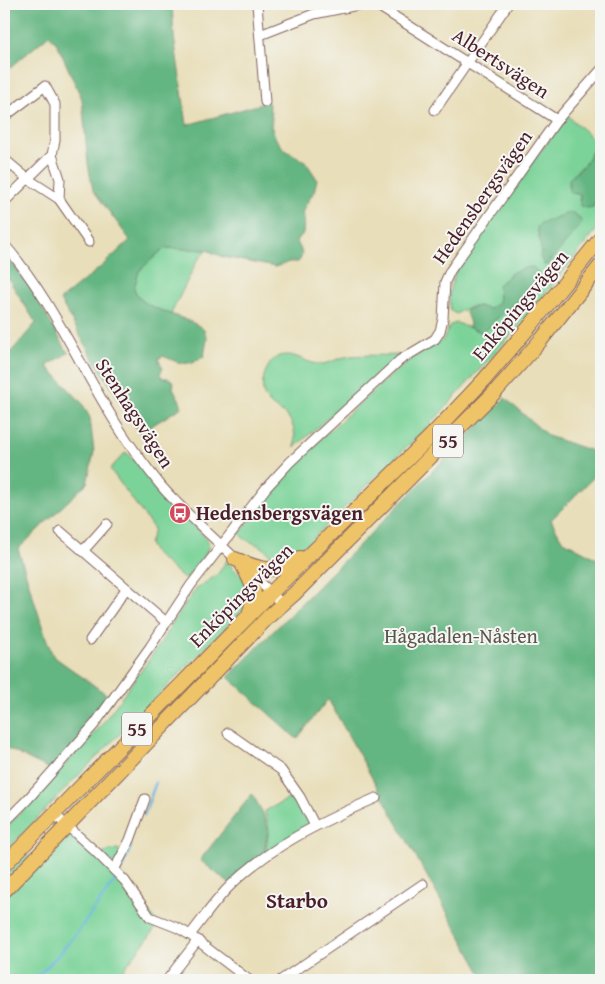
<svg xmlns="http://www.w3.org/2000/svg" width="605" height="984" font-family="'Gentium Book Plus',serif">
<rect width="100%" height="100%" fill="#f6f6f2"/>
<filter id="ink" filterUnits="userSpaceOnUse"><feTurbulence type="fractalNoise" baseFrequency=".02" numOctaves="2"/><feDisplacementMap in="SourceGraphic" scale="10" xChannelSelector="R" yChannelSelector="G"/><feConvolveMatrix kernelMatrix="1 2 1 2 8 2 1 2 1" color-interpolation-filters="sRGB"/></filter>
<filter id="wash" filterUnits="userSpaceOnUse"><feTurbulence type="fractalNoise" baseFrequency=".0096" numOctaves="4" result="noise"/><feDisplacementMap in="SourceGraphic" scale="20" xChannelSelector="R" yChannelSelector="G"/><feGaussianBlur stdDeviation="1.12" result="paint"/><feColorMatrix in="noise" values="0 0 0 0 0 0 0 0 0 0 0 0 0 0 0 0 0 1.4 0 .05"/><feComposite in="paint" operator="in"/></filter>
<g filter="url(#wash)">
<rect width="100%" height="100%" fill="#e8deb9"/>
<g fill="#7bd399" stroke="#627962" fill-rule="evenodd">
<path d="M568,116L592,138L599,139L585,164L577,170L575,194H580L579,201L593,207L601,194V224L521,324L437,417L295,556L290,560L274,562C264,540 251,547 239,534L251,520L258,504L292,465L391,375L412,358L443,340L450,325L457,323L483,333L495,320L515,304L538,277L513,272L498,285L499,298L498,304L489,309L478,306L467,308L456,314L450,310L449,292L456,271L539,153ZM564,215L579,217L582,223C577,230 571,235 566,241C558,250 554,258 544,265L540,256L542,253L540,239L537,230L541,223Z"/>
<path d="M166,248L207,250L197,261L171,314C158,310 137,303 134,288L139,271L162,250Z"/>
<path d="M289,355C299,356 307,363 318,364C328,365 335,359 345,357C357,354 385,356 400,355L295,447C295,437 295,428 290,420C284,411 272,409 266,399C258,386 265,365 277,357C280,355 285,355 289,355Z"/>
<polygon points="126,452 205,537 209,546 206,553 185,580 154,553 149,544 154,529 110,469"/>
<polygon points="226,561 243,578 251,591 245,608 70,784 4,853 4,830 101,726 158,647 174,620 196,589 218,574"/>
<polygon points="296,795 312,825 265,854 269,830 265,811"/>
<polygon points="69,829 114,870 159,924 115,980 4,980 4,898"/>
<polygon points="118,849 120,851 117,866 103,857 104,853 110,850"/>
<polygon points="26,853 30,857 4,885 4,878"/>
</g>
<g fill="#64b581" stroke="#576a56">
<path d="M4,4H172L174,37L187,125L268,102L272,118L271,126L276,139L285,150L305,161L317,179L314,192L306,204L302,213L304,221L303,234L296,240C299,247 306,254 298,262H289L275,267L223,257L207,250L166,248L162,250L139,271L134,288C138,311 187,314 204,330L207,339L204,356C186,368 180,363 163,356L158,359L163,368L160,374L163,378H168L174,382L173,388L179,399L182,407L140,433L89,351L60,300L102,266L130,240L93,190L88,164L82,99L57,44L49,35L4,73Z"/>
<polygon points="601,137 601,194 593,207 588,208 580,206 580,194 571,193 569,188 569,179 585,164"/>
<path d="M571,212L579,217L582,223C575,233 566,242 558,252C554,257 549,260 547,265H544L540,256L542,253L537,227L541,223Z"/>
<polygon points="4,253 27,282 68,353 47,366 82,403 90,418 94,452 87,483 18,549 45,635 53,656 113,699 52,770 4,747 4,360 36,323 4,272"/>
<polygon points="529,267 533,267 538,273 538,277 515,304 495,320 483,333 469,327 470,323 465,310 478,306 489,309 497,304 499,298 498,285 513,272"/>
<polygon points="505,398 548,436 589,450 598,456 601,461 601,470 551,520 562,540 601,561 601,739 598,751 601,756 601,980 485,980 328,699 297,739 228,677"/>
<polygon points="252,794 263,813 268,830 263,858 231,885 200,860"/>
</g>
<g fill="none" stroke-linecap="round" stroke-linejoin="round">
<g stroke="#6cb6e4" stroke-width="2.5">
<polyline points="144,815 156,782"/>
<polyline points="120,873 131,846"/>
<path d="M32,980C66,953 90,914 116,879"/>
</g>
</g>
</g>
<g filter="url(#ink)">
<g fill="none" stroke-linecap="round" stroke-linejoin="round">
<g stroke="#81625d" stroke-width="11">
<g id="street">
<polyline points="257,4 265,102"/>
<polyline points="375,4 557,120"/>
<polyline points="260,35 314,14 363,4"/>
<polyline points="435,110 508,4"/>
<polyline points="4,117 45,86 55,104 55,140 52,155 4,202"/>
<polyline points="52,155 60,179 59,199"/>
<polyline points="4,159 28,179 59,199 89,242"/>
<path d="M4,244C51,298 79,365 117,425C130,446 146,467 162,487C185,513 213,537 238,561"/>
<polyline points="60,531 166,622"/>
<polyline points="83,551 107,524"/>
<polyline points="250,572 282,604"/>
<polyline points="90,640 126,589"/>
<polyline points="228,733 281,770 300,797 315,826"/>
<polyline points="53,813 96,852 125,881 150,917 178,928 190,935 249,980"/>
<polyline points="4,823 27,800 94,725 150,647 191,585 266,488 290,462 400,360 435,339 440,331 443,319 445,282 450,271 557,120 601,70"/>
<polyline points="114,870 130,840 145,799"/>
<path d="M190,935C202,920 213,904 226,890C267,847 323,821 376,798"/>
<polyline points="167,980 198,940"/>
<polyline points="281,980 423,884"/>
</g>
</g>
<g stroke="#81625d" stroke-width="16">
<g id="primary">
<path d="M235,559C264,571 271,574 300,558"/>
<path d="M243,566C254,588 258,591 249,614"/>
<polyline points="4,865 271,593 429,438 484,380 531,325 601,238"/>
<polyline points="4,891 269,616 294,594 496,391 541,340 601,265"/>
</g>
</g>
<use href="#street" stroke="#fff" stroke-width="9"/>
<use href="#primary" stroke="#efc469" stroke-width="14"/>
</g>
</g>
<defs>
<g id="bus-disc" transform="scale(1.125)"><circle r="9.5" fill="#d1495b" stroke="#f6f6f2"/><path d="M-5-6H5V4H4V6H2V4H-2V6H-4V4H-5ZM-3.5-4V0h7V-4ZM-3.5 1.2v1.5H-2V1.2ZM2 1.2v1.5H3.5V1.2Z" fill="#fff"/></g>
</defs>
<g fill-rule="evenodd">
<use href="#bus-disc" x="180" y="513"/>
</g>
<g text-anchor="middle" stroke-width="4" stroke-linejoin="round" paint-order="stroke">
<g fill="#f6f6f2" stroke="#7e6067" stroke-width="1">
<rect x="433" y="424.5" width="30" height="33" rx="4"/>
<rect x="122" y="712.5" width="30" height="33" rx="4"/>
</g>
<g font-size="19" font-weight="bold" fill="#4a1f2b">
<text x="448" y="448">55</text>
<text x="137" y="736">55</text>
</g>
<g font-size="20" fill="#4a1f2b" stroke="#f6f6f2">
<text transform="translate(501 63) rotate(33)" y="7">Albertsvägen</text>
<text transform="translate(482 197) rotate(-55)" y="7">Hedensbergsvägen</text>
<text transform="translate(520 305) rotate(-50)" y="7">Enköpingsvägen</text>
<text transform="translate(135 413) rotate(57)" y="7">Stenhagsvägen</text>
<text transform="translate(241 595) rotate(-45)" y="7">Enköpingsvägen</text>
</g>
<g font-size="20" font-weight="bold" fill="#4a1f2b" stroke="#f6f6f2" text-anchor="start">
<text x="196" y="520">Hedensbergsvägen</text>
</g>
<g font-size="20" fill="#59554c" stroke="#f6f6f2">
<text x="461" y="643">Hågadalen-Nåsten</text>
</g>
<g font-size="21" font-weight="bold" fill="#4a1f2b" stroke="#f6f6f2">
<text x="297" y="908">Starbo</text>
</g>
</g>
<rect width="605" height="984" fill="none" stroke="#f6f6f2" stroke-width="20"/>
</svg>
